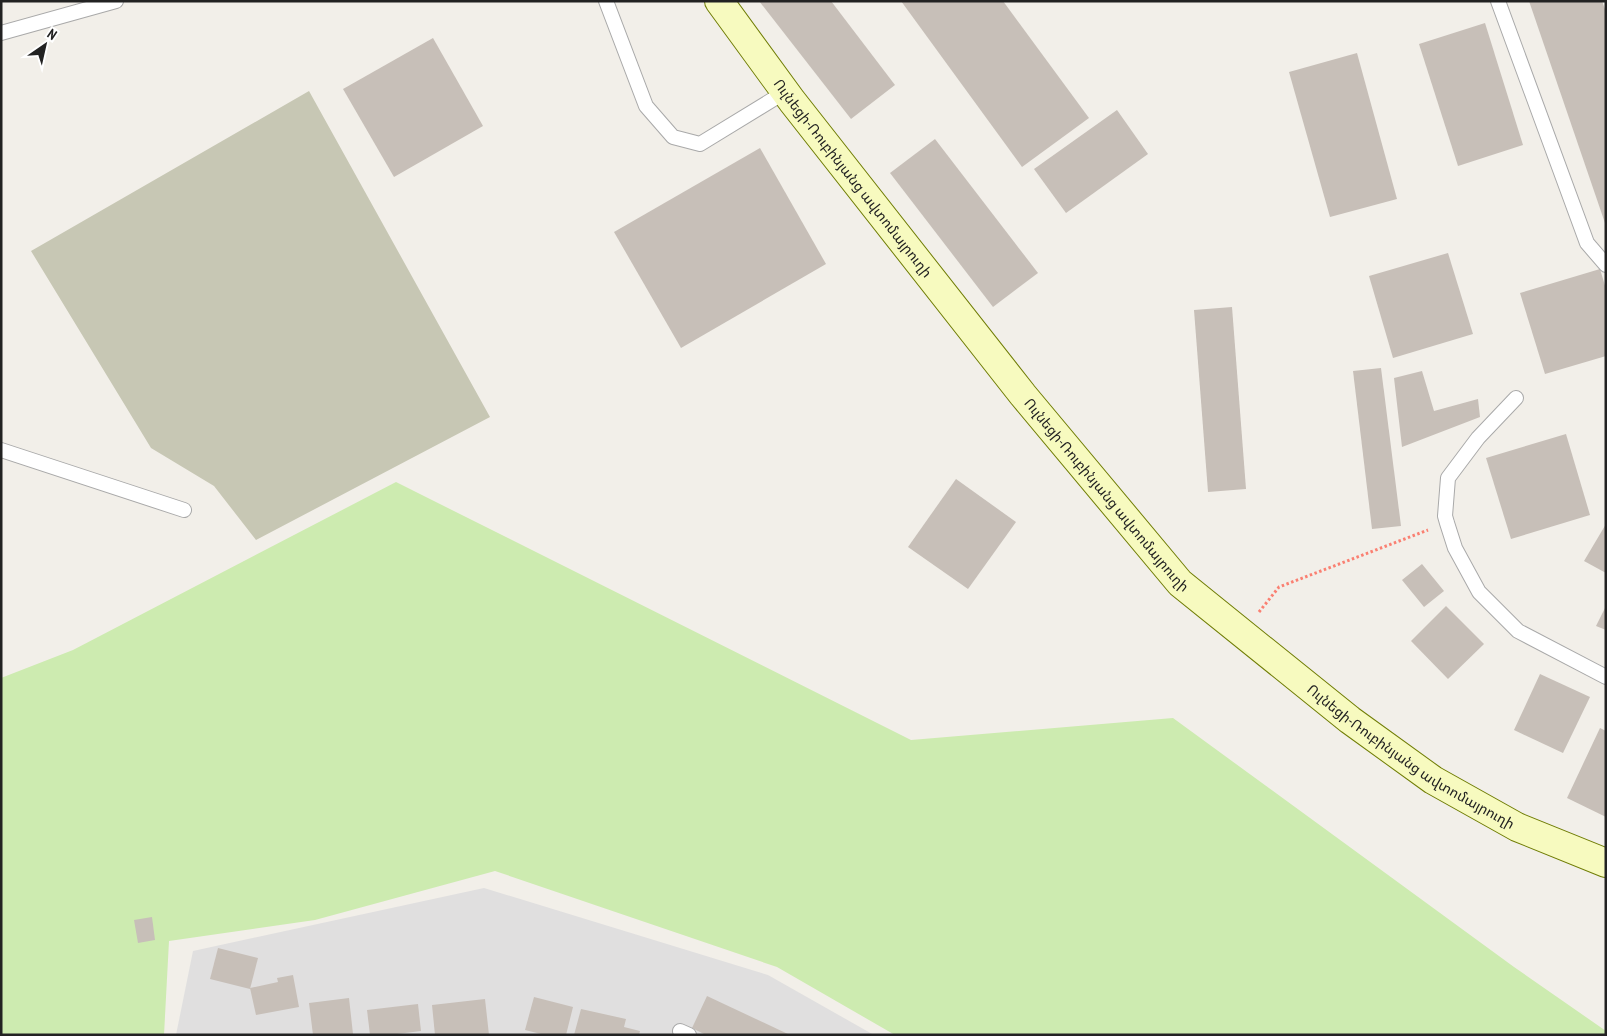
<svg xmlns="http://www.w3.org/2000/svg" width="1607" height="1036" font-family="'PT Sans Narrow','Noto Sans Armenian',sans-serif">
<rect width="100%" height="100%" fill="#f2efe9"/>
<polygon fill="#e0dfdf" points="484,888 768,975 874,1035 176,1035 193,951"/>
<polygon fill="#c7c7b4" points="309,91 490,417 256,540 214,486 151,448 31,251"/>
<polygon fill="#cdebb0" points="396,482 911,740 1173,718 1514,967 1606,1031 1606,1035 895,1035 777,967 495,871 315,920 169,941 164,1035 1,1035 1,678 73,650"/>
<g fill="#c7bfb8">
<polygon points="759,1 831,1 895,85 851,119"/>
<polygon points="901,1 1003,1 1089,118 1022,167"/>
<polygon points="1529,1 1602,1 1606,12 1606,226"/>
<polygon points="1485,23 1523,145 1458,166 1419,44"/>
<polygon points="433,38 483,126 394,177 343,89"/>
<polygon points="1357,53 1397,199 1330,217 1289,72"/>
<polygon points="1117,110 1148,154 1066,213 1034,169"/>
<polygon points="935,139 1038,273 993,307 890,173"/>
<polygon points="760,148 826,264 681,348 614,232"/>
<polygon points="1448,253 1473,334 1393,358 1369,276"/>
<polygon points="1600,269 1606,289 1606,356 1545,374 1520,293"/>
<polygon points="1232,307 1246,489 1208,492 1194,310"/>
<polygon points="1381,368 1401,526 1372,529 1353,371"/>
<polygon points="1422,371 1434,411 1478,399 1480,417 1402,447 1394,378"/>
<polygon points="1566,434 1590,515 1511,539 1486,458"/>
<polygon points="956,479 1016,522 968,589 908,547"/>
<polygon points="1606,524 1606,573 1584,561"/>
<polygon points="1422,564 1444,591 1424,607 1402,580"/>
<polygon points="1446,606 1484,644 1448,679 1411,641"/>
<polygon points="1606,606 1606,630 1596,626"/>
<polygon points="1540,674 1590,697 1563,753 1514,730"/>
<polygon points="1600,728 1606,731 1606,817 1567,798"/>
<polygon points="152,917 155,940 138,943 134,920"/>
<polygon points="218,948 258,958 250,989 210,979"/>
<polygon points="293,975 299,1007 256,1015 250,988 278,982 277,978"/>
<polygon points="707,996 790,1035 706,1035 692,1028"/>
<polygon points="534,997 573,1007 566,1035 545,1035 525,1030"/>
<polygon points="349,998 353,1034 313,1035 309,1003"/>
<polygon points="485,999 489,1035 435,1035 432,1005"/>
<polygon points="418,1004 421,1031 389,1035 370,1035 367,1010"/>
<polygon points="581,1009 626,1019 624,1027 640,1031 639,1035 574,1035"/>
</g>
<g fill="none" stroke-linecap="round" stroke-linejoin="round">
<g stroke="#a9a9a9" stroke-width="16">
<g id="lane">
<polyline points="606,1 646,106 673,137 700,144 785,92"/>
<polyline points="1498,1 1587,243 1606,265"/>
<polyline points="1,33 116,1"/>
<polyline points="1516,398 1478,438 1448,478 1445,516 1447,523 1455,548 1479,592 1518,631 1606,677"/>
<polyline points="1,450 184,510"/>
<polyline points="680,1031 689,1035"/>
</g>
</g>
<g stroke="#707d05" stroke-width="30">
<g id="secondary">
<path id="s1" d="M719,1L792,101L1023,395L1180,583L1350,720L1433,780L1517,827L1606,863"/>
</g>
</g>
<polyline stroke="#fa8072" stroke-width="3" stroke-dasharray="2.5 2.5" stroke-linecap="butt" points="1259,612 1279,587 1428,530"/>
<use href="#lane" stroke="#fff" stroke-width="14"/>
<use href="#secondary" stroke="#f7fabf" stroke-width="28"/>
</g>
<g text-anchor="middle" stroke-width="5" stroke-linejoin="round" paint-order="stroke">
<g font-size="14" fill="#222" stroke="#fff">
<text dy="5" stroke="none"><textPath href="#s1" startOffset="222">Ուլնեցի-Ռուբինյանց ավտոմայրուղի</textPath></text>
<text dy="5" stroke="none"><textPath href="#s1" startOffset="628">Ուլնեցի-Ռուբինյանց ավտոմայրուղի</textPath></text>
<text dy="5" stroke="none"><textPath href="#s1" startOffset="1032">Ուլնեցի-Ռուբինյանց ավտոմայրուղի</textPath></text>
</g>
</g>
<rect width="1607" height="1036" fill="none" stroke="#222222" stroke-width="5"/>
<g transform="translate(45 45) rotate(34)" stroke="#ffffff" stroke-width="4" paint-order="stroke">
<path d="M0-4L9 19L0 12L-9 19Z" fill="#222222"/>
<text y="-8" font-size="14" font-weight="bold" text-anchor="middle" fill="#222222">N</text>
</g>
</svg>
